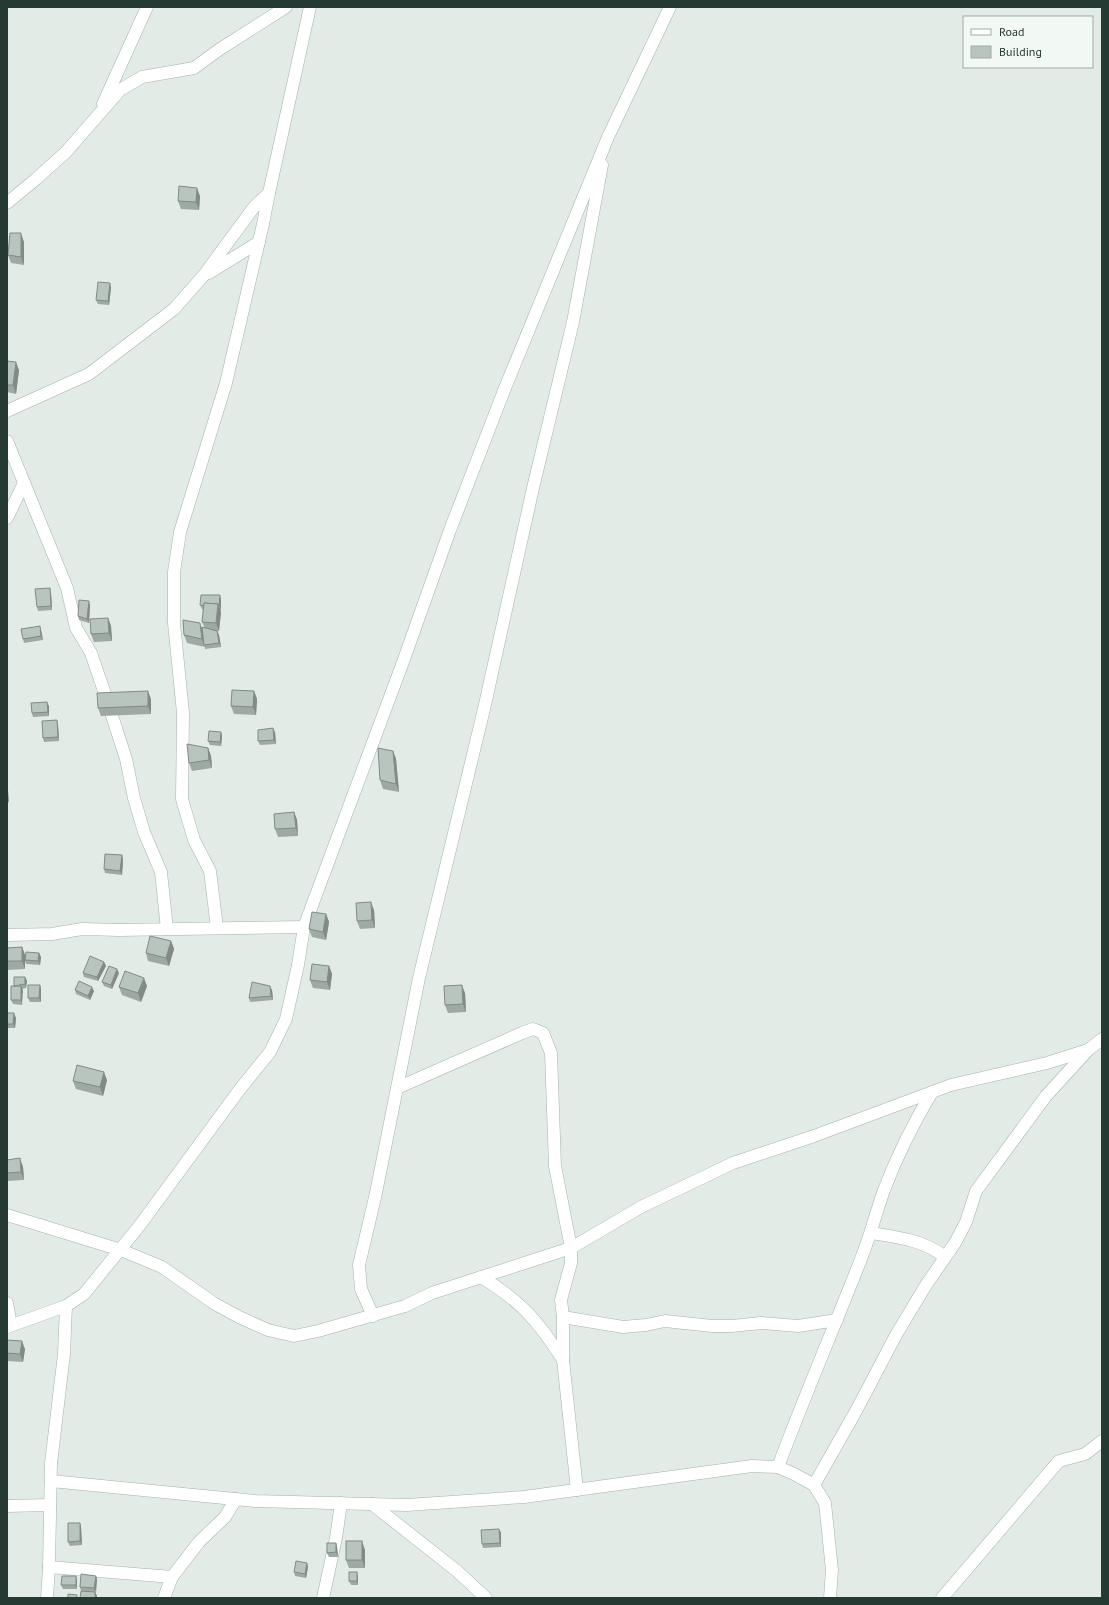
<svg xmlns="http://www.w3.org/2000/svg" width="1109" height="1605" font-family="'PT Sans',sans-serif">
<rect width="100%" height="100%" fill="#e2ebe6"/>
<g fill="none" stroke-linecap="round" stroke-linejoin="round">
<g stroke="#a5b2ac" stroke-width="13">
<g id="minor">
<polyline points="103,104 147,7"/>
<polyline points="7,203 36,179 66,152 120,90 142,77 194,68 220,49 286,7"/>
<polyline points="209,273 259,242"/>
<polyline points="7,411 89,374 174,309 204,275 254,207 269,193"/>
<polyline points="7,441 67,588 76,628 91,653 104,691 126,759 134,798 144,832 161,872 167,929"/>
<polyline points="7,518 24,483"/>
<polyline points="217,928 210,871 194,840 182,799 183,713 174,623 174,572 180,532 226,383 263,224 269,193 310,7"/>
<polyline points="7,935 52,934 82,929 119,930 304,927"/>
<polyline points="397,1088 522,1033 533,1029 543,1033 551,1053 555,1166 571,1248 571,1263 561,1300 563,1317 563,1360 577,1490"/>
<polyline points="7,1215 121,1250 162,1267 215,1304 239,1317 268,1330 294,1336 318,1331 405,1306 432,1293 571,1248 641,1207 733,1163 814,1136 951,1085 1047,1063 1088,1050 1102,1039"/>
<path d="M871,1233C897,1237 924,1240 945,1257"/>
<path d="M481,1277C521,1301 539,1322 563,1360"/>
<polyline points="7,1303 11,1325"/>
<polyline points="373,1316 361,1289 359,1265 376,1193 419,978 484,709 533,488 573,322 602,165"/>
<polyline points="563,1317 623,1327 646,1325 665,1321 712,1326 732,1326 761,1323 798,1326 837,1320"/>
<polyline points="7,1327 66,1306 84,1294 140,1225 240,1089 270,1052 286,1019 298,965 304,927 403,662 450,530 505,388 608,137 670,7"/>
<path d="M778,1467C804,1397 834,1328 861,1259C870,1236 876,1213 884,1190C897,1156 913,1124 932,1092"/>
<polyline points="51,1481 255,1501 407,1505 524,1497 752,1466 778,1467 794,1474 814,1485 825,1503 832,1570 830,1598"/>
<polyline points="814,1485 856,1411 896,1335 926,1285 955,1243 966,1222 976,1191 1046,1096 1088,1050"/>
<polyline points="372,1504 457,1571 486,1598"/>
<polyline points="7,1506 50,1505"/>
<polyline points="49,1567 172,1577"/>
<polyline points="47,1598 49,1567 51,1463 64,1354 66,1306"/>
<polyline points="164,1598 172,1577 199,1542 225,1517 236,1499"/>
<polyline points="323,1598 336,1538 341,1503"/>
<polyline points="942,1598 1059,1461 1085,1454 1102,1441"/>
</g>
</g>
<use href="#minor" stroke="#fff" stroke-width="12"/>
</g>
<g fill="#9ea9a4">
<polygon points="200,196 199,210 181,209 178,201"/>
<polygon points="24,242 24,265 11,263 8,255"/>
<polygon points="110,283 111,288 109,305 98,304 96,300"/>
<polygon points="7,361 19,370 16,394 7,392"/>
<polygon points="51,593 52,610 38,611 37,607"/>
<polygon points="221,599 221,610 220,610 221,612 219,631 217,631 219,635 221,647 205,649 205,647 187,643 184,635 202,627 205,628 202,622 203,610 202,609 200,605"/>
<polygon points="90,605 89,623 79,620 78,616"/>
<polygon points="108,618 111,626 112,641 94,642 91,634"/>
<polygon points="41,630 43,640 24,643 23,639"/>
<polygon points="254,691 257,699 256,715 234,714 231,706"/>
<polygon points="151,699 151,714 101,716 98,708"/>
<polygon points="49,706 49,716 33,717 32,713"/>
<polygon points="58,725 59,741 44,742 43,738"/>
<polygon points="221,732 222,736 221,746 210,745 208,741"/>
<polygon points="275,732 276,744 260,745 258,741"/>
<polygon points="208,748 211,756 212,768 192,771 189,763"/>
<polygon points="393,751 396,759 399,792 383,789 380,780"/>
<polygon points="294,812 297,820 298,836 278,837 275,829"/>
<polygon points="122,855 123,860 122,875 105,873 104,869"/>
<polygon points="374,910 375,928 360,929 357,921"/>
<polygon points="326,914 329,922 326,940 312,937 309,929"/>
<polygon points="171,941 174,949 169,966 148,961 146,953"/>
<polygon points="22,947 25,955 39,953 41,957 40,965 26,964 25,961 25,969 7,970 7,948"/>
<polygon points="104,962 106,966 98,981 84,977 83,973"/>
<polygon points="329,966 332,974 330,990 313,988 310,980"/>
<polygon points="119,973 112,989 104,986 102,982"/>
<polygon points="25,977 27,981 26,988 22,989 22,1005 13,1004 11,1000 14,986"/>
<polygon points="40,985 41,989 41,1002 30,1002 28,998"/>
<polygon points="147,986 141,1002 122,995 119,987"/>
<polygon points="75,990 94,991 90,1000 76,994"/>
<polygon points="272,990 273,1000 250,1002 249,998"/>
<polygon points="465,993 466,1012 448,1013 445,1005"/>
<polygon points="7,1013 16,1018 15,1028 7,1028"/>
<polygon points="107,1080 103,1096 76,1089 73,1081"/>
<polygon points="7,1160 23,1167 24,1180 7,1181"/>
<polygon points="7,1340 25,1349 23,1362 7,1361"/>
<polygon points="80,1523 81,1527 82,1545 70,1546 68,1542"/>
<polygon points="499,1529 501,1533 501,1547 483,1548 482,1544"/>
<polygon points="336,1543 337,1547 338,1557 329,1557 327,1553"/>
<polygon points="365,1550 365,1568 349,1568 346,1560"/>
<polygon points="307,1563 308,1567 306,1578 295,1576 294,1572"/>
<polygon points="96,1576 97,1580 95,1592 97,1596 81,1591 80,1587"/>
<polygon points="358,1576 358,1585 351,1585 349,1581"/>
<polygon points="77,1580 77,1589 63,1589 61,1585"/>
</g>
<g fill="#818a86">
<polygon points="197,188 200,196 199,210 196,202"/>
<polygon points="21,233 24,242 24,265 21,257"/>
<polygon points="110,283 111,288 109,305 108,301"/>
<polygon points="16,362 19,370 16,394 13,385"/>
<polygon points="50,588 51,593 52,610 51,606"/>
<polygon points="220,595 221,599 221,610 219,605"/>
<polygon points="89,601 90,605 89,623 87,619"/>
<polygon points="218,604 221,612 219,631 216,623"/>
<polygon points="108,618 111,626 112,641 109,633"/>
<polygon points="200,623 203,632 204,645 202,639"/>
<polygon points="40,626 41,630 43,640 41,636"/>
<polygon points="217,631 219,635 221,647 219,643"/>
<polygon points="148,691 151,699 151,714 148,706"/>
<polygon points="254,691 257,699 256,715 253,707"/>
<polygon points="47,702 49,706 49,716 48,712"/>
<polygon points="57,720 58,725 59,741 58,737"/>
<polygon points="273,728 275,732 276,744 274,740"/>
<polygon points="221,732 222,736 221,746 220,742"/>
<polygon points="208,748 211,756 212,768 209,760"/>
<polygon points="393,751 396,759 399,792 396,784"/>
<polygon points="7,759 8,760 8,771 7,768"/>
<polygon points="7,786 8,790 9,803 7,799"/>
<polygon points="7,812 8,814 7,824"/>
<polygon points="294,812 297,820 298,836 296,828"/>
<polygon points="7,840 8,842 8,854 7,852"/>
<polygon points="122,855 123,860 122,875 120,871"/>
<polygon points="371,902 374,910 375,928 372,920"/>
<polygon points="326,914 329,922 326,940 323,932"/>
<polygon points="171,941 174,949 169,966 166,958"/>
<polygon points="22,947 25,955 25,969 22,961"/>
<polygon points="39,953 41,957 40,965 38,961"/>
<polygon points="104,962 106,966 98,981 97,977"/>
<polygon points="329,966 332,974 330,990 327,982"/>
<polygon points="117,969 119,973 112,989 111,985"/>
<polygon points="25,977 27,981 26,988 25,984"/>
<polygon points="144,978 147,986 141,1002 138,993"/>
<polygon points="40,985 41,989 41,1002 39,998"/>
<polygon points="462,985 465,993 466,1012 463,1004"/>
<polygon points="21,986 23,990 22,1005 21,1000"/>
<polygon points="270,986 272,990 273,1000 271,996"/>
<polygon points="92,987 94,991 90,1000 88,996"/>
<polygon points="14,1013 16,1018 15,1028 13,1024"/>
<polygon points="104,1072 107,1080 103,1096 100,1087"/>
<polygon points="20,1158 23,1167 24,1180 21,1172"/>
<polygon points="22,1341 25,1349 23,1362 20,1354"/>
<polygon points="80,1523 81,1527 82,1545 80,1541"/>
<polygon points="499,1529 501,1533 501,1547 500,1543"/>
<polygon points="362,1541 365,1550 365,1568 362,1560"/>
<polygon points="336,1543 337,1547 338,1557 336,1552"/>
<polygon points="307,1563 308,1567 306,1578 305,1574"/>
<polygon points="357,1572 358,1576 358,1585 357,1581"/>
<polygon points="76,1576 77,1580 77,1589 76,1585"/>
<polygon points="96,1576 97,1580 96,1593 94,1588"/>
<polygon points="95,1592 97,1596 97,1598 95,1598"/>
</g>
<g fill="#b8c5bf" stroke="#818a86">
<polygon points="179,186 197,188 196,202 178,201"/>
<polygon points="10,233 21,233 21,257 8,255"/>
<polygon points="98,282 110,283 108,301 96,300"/>
<polygon points="7,361 16,362 13,385 7,385"/>
<polygon points="50,588 51,606 37,607 35,589"/>
<polygon points="201,595 220,595 219,605 219,606 218,604 204,603 204,606 200,605"/>
<polygon points="79,600 89,601 87,619 78,616"/>
<polygon points="204,603 218,604 216,623 202,622"/>
<polygon points="108,618 109,633 91,634 90,619"/>
<polygon points="183,620 200,623 202,639 184,635"/>
<polygon points="40,626 41,636 23,639 21,629"/>
<polygon points="202,627 217,631 219,643 204,645"/>
<polygon points="232,690 254,691 253,707 231,706"/>
<polygon points="148,691 148,706 98,708 97,693"/>
<polygon points="47,702 48,712 32,713 31,703"/>
<polygon points="57,720 58,737 43,738 42,721"/>
<polygon points="273,728 274,740 258,741 258,730"/>
<polygon points="209,731 221,732 220,742 208,741"/>
<polygon points="187,744 208,748 209,760 189,763"/>
<polygon points="378,748 393,751 396,784 380,780"/>
<polygon points="294,812 296,828 275,829 274,814"/>
<polygon points="105,854 122,855 120,871 104,869"/>
<polygon points="371,902 372,920 357,921 356,903"/>
<polygon points="312,912 326,914 323,932 309,929"/>
<polygon points="150,936 171,941 166,958 146,953"/>
<polygon points="22,947 22,961 7,961 7,948"/>
<polygon points="26,952 39,953 38,961 25,960"/>
<polygon points="90,956 104,962 97,977 83,973"/>
<polygon points="312,964 329,966 327,982 310,980"/>
<polygon points="109,966 117,969 111,985 102,982"/>
<polygon points="125,971 144,978 138,993 119,987"/>
<polygon points="14,977 25,977 25,984 14,986 21,986 21,1000 11,1000 11,986 14,986"/>
<polygon points="79,981 92,987 88,996 75,990"/>
<polygon points="252,982 270,986 271,996 249,998"/>
<polygon points="28,985 40,985 39,998 28,998"/>
<polygon points="462,985 463,1004 445,1005 444,986"/>
<polygon points="7,1013 14,1013 13,1024 7,1024"/>
<polygon points="77,1065 104,1072 100,1087 73,1081"/>
<polygon points="20,1158 21,1172 7,1173 7,1160"/>
<polygon points="7,1340 22,1341 20,1354 7,1353"/>
<polygon points="68,1523 80,1523 80,1541 68,1542"/>
<polygon points="499,1529 500,1543 482,1544 481,1530"/>
<rect x="346" y="1541" width="16" height="19"/>
<polygon points="327,1543 336,1543 336,1552 327,1553"/>
<polygon points="296,1561 307,1563 305,1574 294,1572"/>
<rect x="349" y="1572" width="8" height="9"/>
<polygon points="81,1574 96,1576 94,1588 80,1587"/>
<polygon points="62,1576 76,1576 76,1585 61,1585"/>
<polygon points="81,1591 95,1592 95,1598 80,1598"/>
<polygon points="68,1594 77,1595 77,1598 68,1598"/>
</g>
<rect width="1109" height="1605" fill="none" stroke="#243a32" stroke-width="16"/>
<rect x="963" y="16" width="130" height="52" fill="#f2f8f4" stroke="#a0aca6"/>
<rect x="971" y="29" width="20" height="6" fill="#ffffff" stroke="#a0aca6"/>
<text x="999" y="36" font-size="12" fill="#243a32">Road</text>
<rect x="971" y="46" width="20" height="12" fill="#b8c5bf" stroke="#a0aca6"/>
<text x="999" y="56" font-size="12" fill="#243a32">Building</text>
</svg>
